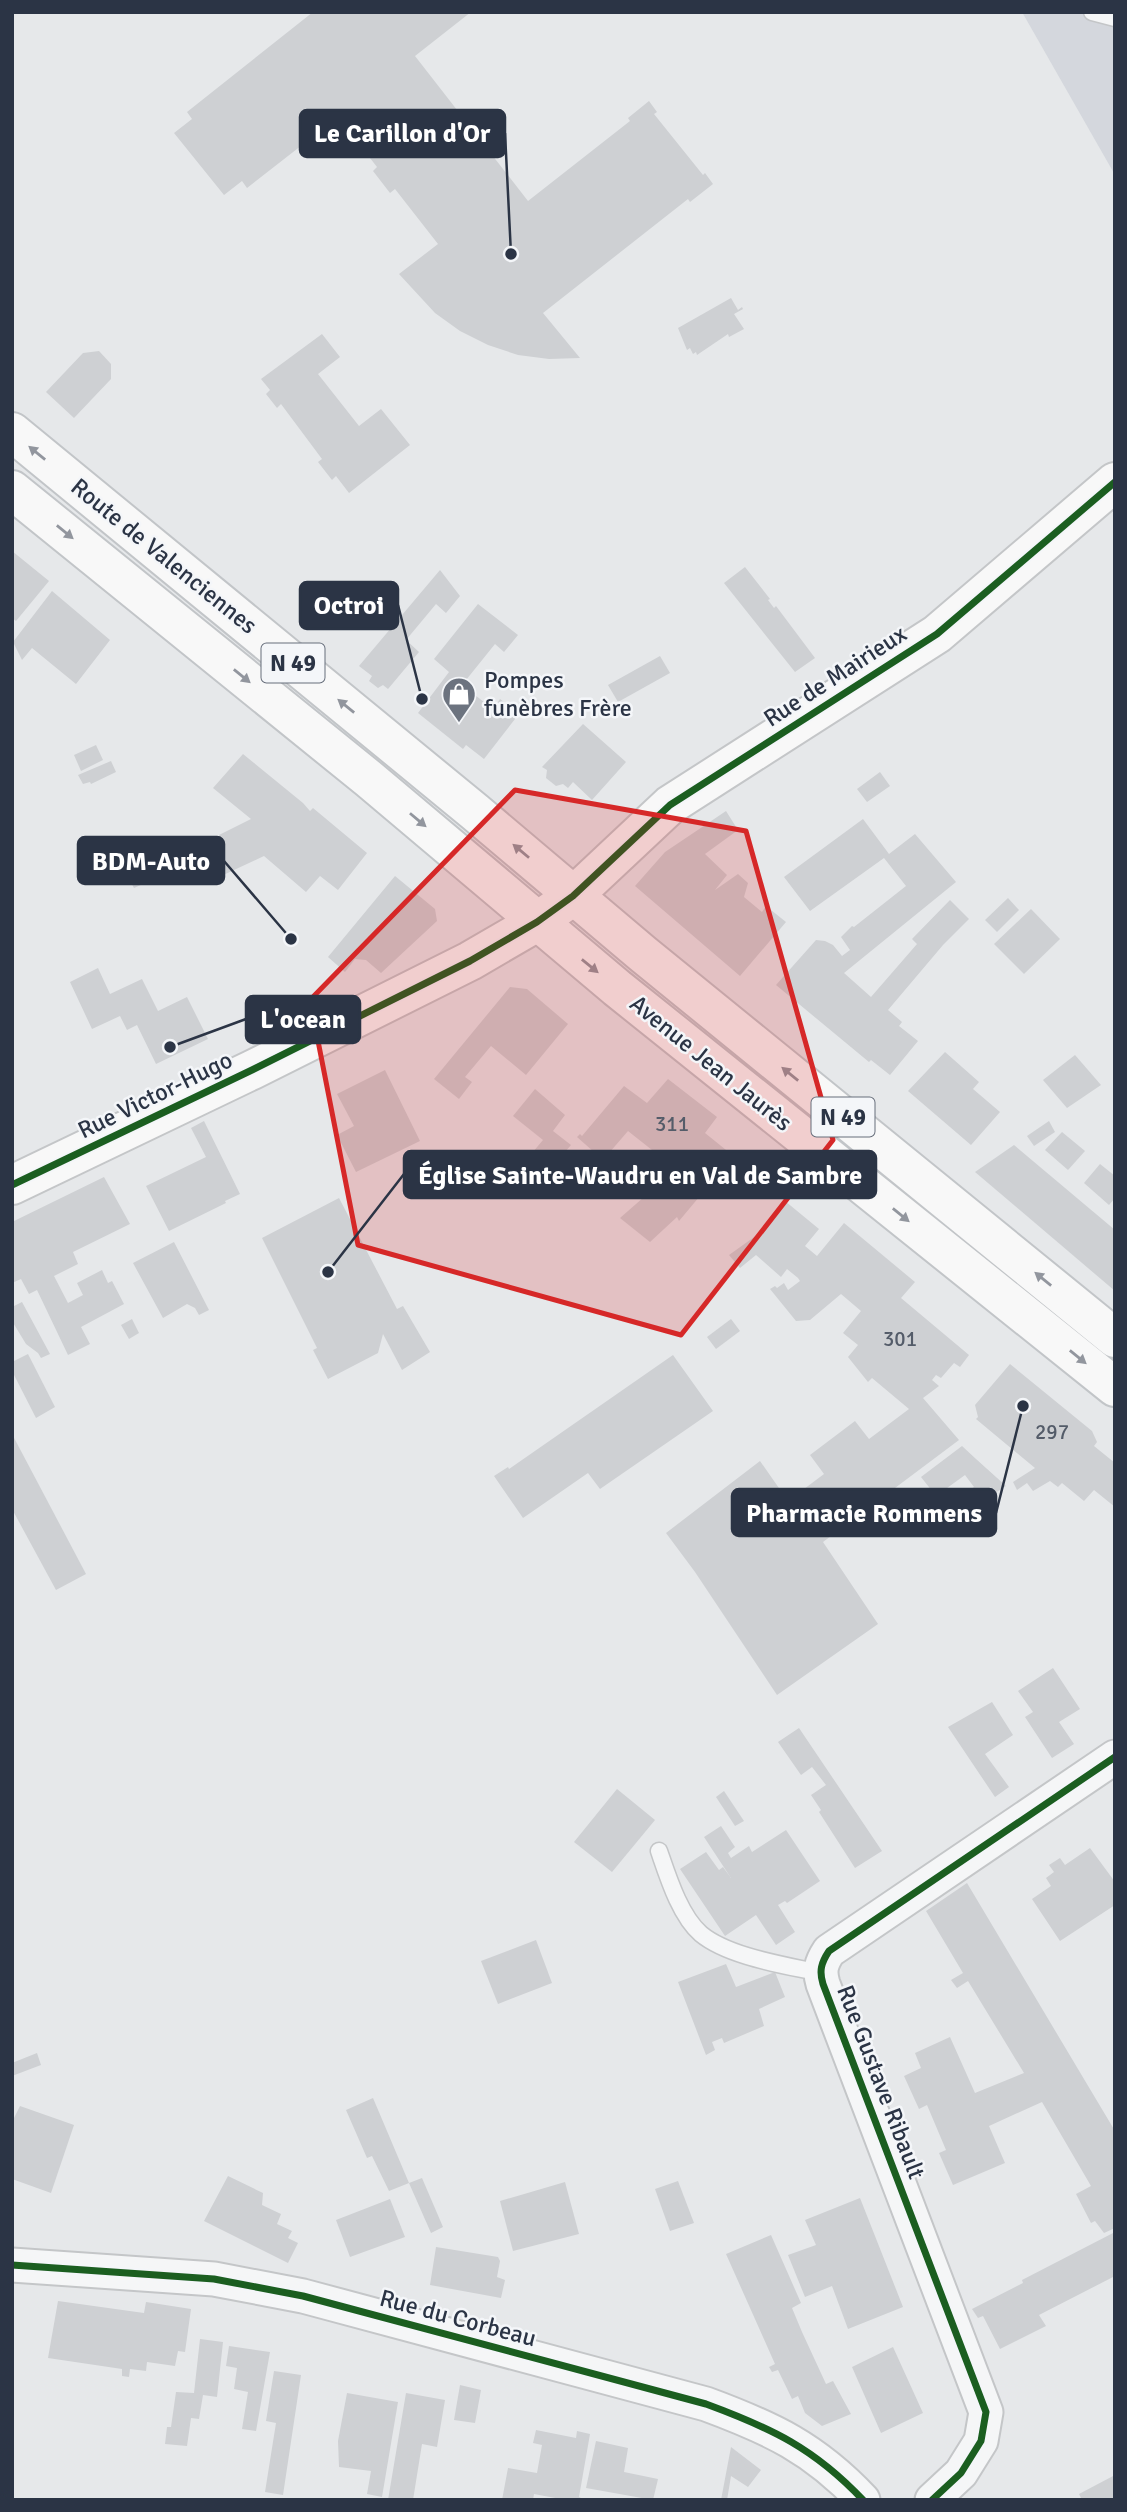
<svg xmlns="http://www.w3.org/2000/svg" width="1127" height="2512" font-family="Signika,sans-serif">
<rect width="100%" height="100%" fill="#e6e8ea"/>
<polygon fill="#d4d7dd" points="1022,12 1115,12 1115,175"/>
<g fill="#ced0d3">
<polygon points="313,12 471,12 415,56 528,201 630,121 628,118 649,101 657,112 654,114 703,175 705,173 713,184 690,202 688,199 543,313 580,358 549,359 518,355 488,345 460,331 435,313 399,274 438,244 395,189 390,193 373,171 377,167 338,117 247,188 242,181 224,195 174,133 192,119 187,112"/>
<polygon points="731,298 738,310 742,307 743,309 734,314 744,329 729,337 728,334 697,355 696,352 693,354 690,348 687,350 678,328"/>
<polygon points="322,334 340,357 318,374 359,426 381,409 410,445 349,493 336,476 332,480 318,462 322,459 281,404 277,408 266,394 270,390 261,379"/>
<polygon points="99,351 111,364 111,379 74,418 46,392 83,353"/>
<polygon points="12,551 49,581 16,621 12,618"/>
<polygon points="745,567 770,599 768,600 774,608 776,606 815,658 795,672 724,583"/>
<polygon points="440,570 460,596 446,613 436,604 406,640 419,652 388,689 383,685 378,688 369,681 372,676 359,666"/>
<polygon points="52,591 110,640 76,684 32,648 22,660 13,642"/>
<polygon points="478,604 518,635 504,652 495,644 462,685 493,709 500,699 514,710 515,719 484,759 466,745 463,749 418,713 449,672 434,659"/>
<polygon points="660,656 670,673 618,702 608,685"/>
<polygon points="583,724 626,762 592,800 573,782 568,788 563,784 556,786 546,778 547,770 542,767"/>
<polygon points="96,745 103,760 81,771 74,755"/>
<polygon points="243,754 303,803 310,811 313,808 367,853 338,890 320,876 306,892 264,856 204,884 200,877 187,884 179,868 134,888 130,881 221,839 219,835 251,819 213,788"/>
<polygon points="111,761 116,772 91,784 90,782 83,784 78,775"/>
<polygon points="880,772 890,786 867,802 857,789"/>
<polygon points="726,811 738,830 705,854 727,875 715,890 738,874 748,883 744,897 762,912 766,906 786,922 740,976 635,886 665,852"/>
<polygon points="863,819 889,854 915,834 956,882 844,973 871,997 917,944 912,939 950,900 969,919 943,945 888,1010 902,1022 899,1026 918,1041 890,1075 871,1060 869,1062 776,985 816,940 825,941 833,945 842,956 850,950 841,937 852,926 854,927 906,886 884,858 810,911 784,877"/>
<polygon points="395,876 435,909 437,921 381,973 366,960 355,959 345,972 328,957"/>
<polygon points="1008,898 1019,910 997,932 985,920"/>
<polygon points="1031,909 1060,939 1024,974 994,944"/>
<polygon points="98,968 110,994 142,979 158,1011 187,997 208,1039 156,1064 137,1025 127,1030 120,1016 92,1029 70,982"/>
<polygon points="510,987 527,989 568,1024 526,1075 491,1046 465,1077 472,1082 459,1099 434,1079"/>
<polygon points="945,1052 979,1082 973,1089 1000,1112 971,1145 908,1091"/>
<polygon points="1075,1055 1101,1085 1067,1108 1043,1080"/>
<polygon points="385,1070 420,1141 356,1172 337,1135 354,1126 337,1094"/>
<polygon points="668,1079 717,1117 705,1133 736,1158 709,1193 705,1190 679,1221 677,1217 650,1242 620,1218 676,1169 628,1131 603,1160 577,1137 580,1134 582,1136 624,1086 647,1103"/>
<polygon points="535,1089 565,1115 553,1131 571,1145 551,1168 532,1153 543,1140 513,1116"/>
<polygon points="204,1121 240,1194 225,1201 226,1203 169,1231 146,1186 206,1157 191,1128"/>
<polygon points="1049,1121 1055,1132 1034,1146 1027,1136"/>
<polygon points="1062,1132 1085,1151 1068,1170 1045,1150"/>
<polygon points="1014,1145 1115,1230 1115,1291 975,1172"/>
<polygon points="1100,1164 1115,1176 1115,1198 1109,1205 1084,1183"/>
<polygon points="104,1177 130,1224 73,1252 78,1264 54,1276 68,1303 83,1295 77,1283 102,1270 108,1283 112,1281 124,1304 81,1327 90,1344 68,1355 37,1290 29,1294 21,1279 12,1283 12,1222"/>
<polygon points="339,1198 397,1309 403,1306 430,1352 402,1370 383,1334 378,1353 328,1379 313,1350 317,1348 262,1238"/>
<polygon points="785,1201 819,1229 805,1246 817,1256 844,1223 915,1282 901,1298 969,1355 960,1367 954,1363 941,1378 936,1375 932,1380 939,1386 923,1398 959,1440 823,1542 878,1624 777,1695 695,1572 666,1533 760,1461 788,1501 824,1474 810,1455 855,1421 869,1439 909,1409 872,1378 868,1382 848,1357 858,1345 843,1333 861,1311 841,1294 810,1320 796,1321 770,1289 775,1286 777,1288 784,1283 788,1290 800,1281 798,1278 787,1269 781,1277 756,1255 740,1268 729,1255 757,1235"/>
<polygon points="174,1242 209,1310 199,1315 195,1308 187,1304 163,1318 133,1263"/>
<polygon points="22,1302 50,1354 41,1358 38,1353 26,1344 12,1321 12,1307"/>
<polygon points="132,1319 139,1333 129,1339 121,1325"/>
<polygon points="731,1319 740,1331 716,1349 707,1337"/>
<polygon points="28,1354 55,1407 36,1418 12,1371 12,1362"/>
<polygon points="673,1355 713,1411 600,1489 588,1473 523,1518 494,1476 508,1467 509,1469"/>
<polygon points="1010,1364 1092,1431 1097,1442 1094,1446 1115,1463 1115,1507 1094,1490 1084,1501 1062,1483 1058,1487 1050,1481 1033,1491 1027,1483 1017,1490 1013,1482 1035,1468 976,1419 978,1417 975,1405"/>
<polygon points="12,1434 86,1574 56,1590 12,1509"/>
<polygon points="962,1446 976,1459 1006,1486 984,1500 972,1502 967,1492 974,1487 965,1475 936,1496 921,1477"/>
<polygon points="1053,1668 1080,1709 1059,1722 1074,1744 1052,1758 1025,1717 1033,1712 1018,1691"/>
<polygon points="992,1702 1013,1735 985,1754 1009,1787 995,1797 948,1727"/>
<polygon points="799,1728 882,1851 855,1868 819,1812 821,1810 811,1795 826,1785 812,1767 801,1775 778,1742"/>
<polygon points="617,1789 655,1820 612,1872 574,1842"/>
<polygon points="724,1791 744,1821 735,1826 716,1797"/>
<polygon points="721,1826 735,1847 728,1853 731,1858 749,1846 752,1852 786,1830 820,1881 787,1903 785,1901 778,1905 795,1932 776,1945 756,1915 725,1936 680,1869 706,1852 719,1870 723,1867 731,1878 704,1837"/>
<polygon points="1090,1848 1115,1882 1115,1905 1060,1941 1032,1899 1051,1886 1046,1878 1054,1872 1049,1865 1060,1858 1065,1865"/>
<polygon points="967,1883 1115,2131 1115,2228 1104,2233 1095,2221 1091,2223 1076,2194 1091,2186 1042,2102 989,2126 1005,2163 953,2185 939,2153 946,2150 927,2105 919,2109 904,2076 921,2068 915,2053 950,2037 975,2093 1024,2073 968,1981 957,1988 951,1980 963,1973 926,1911"/>
<polygon points="536,1940 552,1983 498,2004 481,1961"/>
<polygon points="726,1964 736,1987 775,1972 785,1997 759,2009 764,2026 724,2043 722,2038 712,2042 715,2050 706,2055 678,1982"/>
<polygon points="37,2053 41,2065 12,2076 12,2063"/>
<polygon points="373,2098 409,2183 389,2191 372,2156 367,2158 346,2110"/>
<polygon points="20,2106 74,2125 51,2193 12,2179 12,2122"/>
<polygon points="228,2176 263,2193 262,2205 281,2214 277,2224 292,2231 288,2238 298,2243 288,2263 204,2221"/>
<polygon points="422,2178 443,2227 431,2233 409,2183"/>
<polygon points="678,2181 694,2223 670,2231 655,2189"/>
<polygon points="565,2182 579,2234 513,2251 500,2201"/>
<polygon points="860,2198 903,2307 848,2329 832,2286 805,2297 788,2255 816,2245 805,2220"/>
<polygon points="390,2199 405,2237 350,2257 336,2220"/>
<polygon points="1115,2232 1115,2276 1039,2315 1046,2326 1000,2349 983,2316 978,2318 972,2309 1023,2283 1022,2280"/>
<polygon points="771,2235 801,2303 792,2308 802,2332 826,2384 833,2381 851,2414 822,2426 805,2413 798,2396 792,2399 778,2370 772,2372 769,2367 775,2364 726,2254"/>
<polygon points="436,2247 498,2257 500,2261 497,2277 505,2280 501,2298 430,2285"/>
<polygon points="58,2301 144,2313 146,2302 191,2309 185,2352 178,2351 175,2366 147,2362 146,2371 130,2369 129,2377 122,2376 122,2369 48,2358"/>
<polygon points="200,2339 223,2342 217,2397 203,2395 199,2419 191,2418 187,2446 165,2444 167,2427 171,2427 176,2392 194,2393"/>
<polygon points="229,2346 270,2352 256,2431 242,2429 248,2392 234,2389 237,2368 226,2366"/>
<polygon points="893,2347 923,2413 881,2433 852,2367"/>
<polygon points="274,2371 301,2375 283,2495 265,2492 276,2423 266,2421"/>
<polygon points="460,2385 481,2390 475,2423 454,2420"/>
<polygon points="347,2393 398,2402 382,2497 367,2494 371,2471 339,2467 338,2441"/>
<polygon points="406,2393 445,2400 437,2447 422,2444 413,2500 388,2500"/>
<polygon points="536,2430 576,2438 577,2431 590,2434 579,2497 585,2500 566,2500 534,2494 533,2500 502,2500 508,2468 537,2473 542,2445 533,2443"/>
<polygon points="596,2441 628,2448 624,2472 658,2479 653,2500 586,2488"/>
<polygon points="731,2447 761,2470 748,2487 731,2476 727,2500 721,2500"/>
<polygon points="1115,2475 1115,2500 1082,2500 1079,2494"/>
</g>
<g fill="none" stroke-linecap="round" stroke-linejoin="round">
<g stroke="#c4c6c8" stroke-width="19">
<g id="lane">
<polyline points="1092,12 1115,18"/>
<path d="M659,1851C668,1877 680,1916 701,1934C729,1957 785,1965 820,1973"/>
</g>
</g>
<g stroke="#c4c6c8" stroke-width="37">
<g id="street">
<path d="M12,2265L214,2279L303,2296L706,2404C771,2428 814,2448 863,2500"/>
<path d="M932,2500L961,2473L981,2441L986,2412L823,1984C819,1971 821,1963 829,1951L1115,1757"/>
</g>
</g>
<g stroke="#c4c6c8" stroke-width="42">
<polyline id="secondary" points="12,1185 252,1070 470,961 537,922 573,896 670,805 937,634 1115,482"/>
</g>
<g stroke="#c2c5c8" stroke-width="42">
<g id="primary">
<polyline points="12,432 475,812 643,954 1115,1338"/>
<polyline points="12,490 369,779 617,988 1115,1387"/>
</g>
</g>
<use href="#lane" stroke="#f5f6f7" stroke-width="16"/>
<use href="#street" stroke="#f5f6f7" stroke-width="33"/>
<use href="#secondary" stroke="#f8f8f8" stroke-width="38"/>
<use href="#primary" stroke="#f8f8f8" stroke-width="38"/>
<g stroke="#f4f6f9" stroke-width="11">
<g id="cycleway">
<polyline points="12,1185 252,1070 470,961 537,922 573,896 670,805 937,634 1115,482"/>
<path d="M12,2265L214,2279L303,2296L706,2404C771,2428 814,2448 863,2500"/>
<path d="M932,2500L961,2473L981,2441L986,2412L823,1984C819,1971 821,1963 829,1951L1115,1757"/>
</g>
</g>
<use href="#cycleway" stroke="#1b5e20" stroke-width="7"/>
</g>
<defs><path id="oneway-solid" d="M-6-.8H1V-3.2L6.5 0L1 3.2V.8H-6Z" transform="scale(1.75)"/></defs>
<g fill="#92969e">
<use href="#oneway-solid" transform="translate(37 453) rotate(-141)"/>
<use href="#oneway-solid" transform="translate(65 532) rotate(39)"/>
<use href="#oneway-solid" transform="translate(242 676) rotate(39)"/>
<use href="#oneway-solid" transform="translate(346 706) rotate(-141)"/>
<use href="#oneway-solid" transform="translate(418 820) rotate(40)"/>
<use href="#oneway-solid" transform="translate(521 851) rotate(-140)"/>
<use href="#oneway-solid" transform="translate(590 966) rotate(39)"/>
<use href="#oneway-solid" transform="translate(790 1074) rotate(-141)"/>
<use href="#oneway-solid" transform="translate(901 1215) rotate(39)"/>
<use href="#oneway-solid" transform="translate(1043 1279) rotate(-141)"/>
<use href="#oneway-solid" transform="translate(1078 1357) rotate(39)"/>
</g>
<path fill="#d62828" fill-opacity="0.2" stroke="#d62828" stroke-width="5" stroke-linejoin="round" d="M515,790L746,831L833,1140L681,1335L358,1245L310,1000Z"/>
<defs>
<g id="shop-pin" transform="scale(1.75)"><path d="M0 17L-7.5 6A9.5 9.5 0 1 1 7.5 6Z" fill="#6c737f" stroke="#f4f6f9"/><path d="M-5-2.5h2.3a2.7 3.5 0 0 1 5.4 0H5L5.5 6h-11ZM-1.5-2.5h3a1.5 2.3 0 0 0-3 0Z" fill="#fff"/></g>
</defs>
<g fill-rule="evenodd">
<use href="#shop-pin" x="459" y="694"/>
</g>
<g text-anchor="middle" stroke-width="5" stroke-linejoin="round" paint-order="stroke">
<g font-size="21" fill="#545c69">
<text x="672" y="1131">311</text>
<text x="900" y="1346">301</text>
<text x="1052" y="1439">297</text>
</g>
<g fill="#f4f6f9" stroke="#676e7b" stroke-width="2">
<rect x="261.5" y="643.5" width="63" height="39" rx="5"/>
<rect x="811.5" y="1097.5" width="63" height="39" rx="5"/>
</g>
<g font-size="23" font-weight="bold" fill="#2b3445">
<text x="293" y="671">N 49</text>
<text x="843" y="1125">N 49</text>
</g>
<g font-size="24" fill="#2b3445" stroke="#f4f6f9">
<text transform="translate(164 556) rotate(39)" y="8">Route de Valenciennes</text>
<text transform="translate(835 676) rotate(-33)" y="8">Rue de Mairieux</text>
<text transform="translate(711 1063) rotate(39)" y="8">Avenue Jean Jaurès</text>
<text transform="translate(155 1095) rotate(-26)" y="8">Rue Victor-Hugo</text>
<text transform="translate(881 2082) rotate(69)" y="8">Rue Gustave Ribault</text>
<text transform="translate(458 2318) rotate(15)" y="8">Rue du Corbeau</text>
</g>
<g font-size="24" fill="#2b3445" stroke="#f4f6f9" text-anchor="start">
<text x="484" y="688">Pompes<tspan x="484" dy="28">funèbres Frère</tspan></text>
</g>
</g>
<path fill="none" stroke="#2b3445" stroke-width="2.5" d="M511 254L505 133M422 699L398 605M291 939L224 861M170 1047L246 1019M328 1272L404 1174M1023 1406L996 1513"/>
<g fill="#2b3445" stroke="#f4f6f9" stroke-width="2.5">
<circle cx="511" cy="254" r="7"/>
<circle cx="422" cy="699" r="7"/>
<circle cx="291" cy="939" r="7"/>
<circle cx="170" cy="1047" r="7"/>
<circle cx="328" cy="1272" r="7"/>
<circle cx="1023" cy="1406" r="7"/>
</g>
<g fill="#2b3445" stroke="#2b3445" stroke-width="2.5">
<rect x="300" y="110" width="205" height="47" rx="7"/>
<rect x="300" y="582" width="98" height="47" rx="7"/>
<rect x="78" y="837" width="146" height="47" rx="7"/>
<rect x="246" y="996" width="114" height="47" rx="7"/>
<rect x="404" y="1151" width="472" height="47" rx="7"/>
<rect x="732" y="1489" width="264" height="47" rx="7"/>
</g>
<g font-size="26" text-anchor="middle" font-weight="bold" fill="#fff">
<text x="402" y="142">Le Carillon d'Or</text>
<text x="349" y="614">Octroi</text>
<text x="151" y="870">BDM-Auto</text>
<text x="303" y="1028">L'ocean</text>
<text x="640" y="1184">Église Sainte-Waudru en Val de Sambre</text>
<text x="864" y="1522">Pharmacie Rommens</text>
</g>
<rect width="1127" height="2512" fill="none" stroke="#2b3445" stroke-width="28"/>
</svg>
